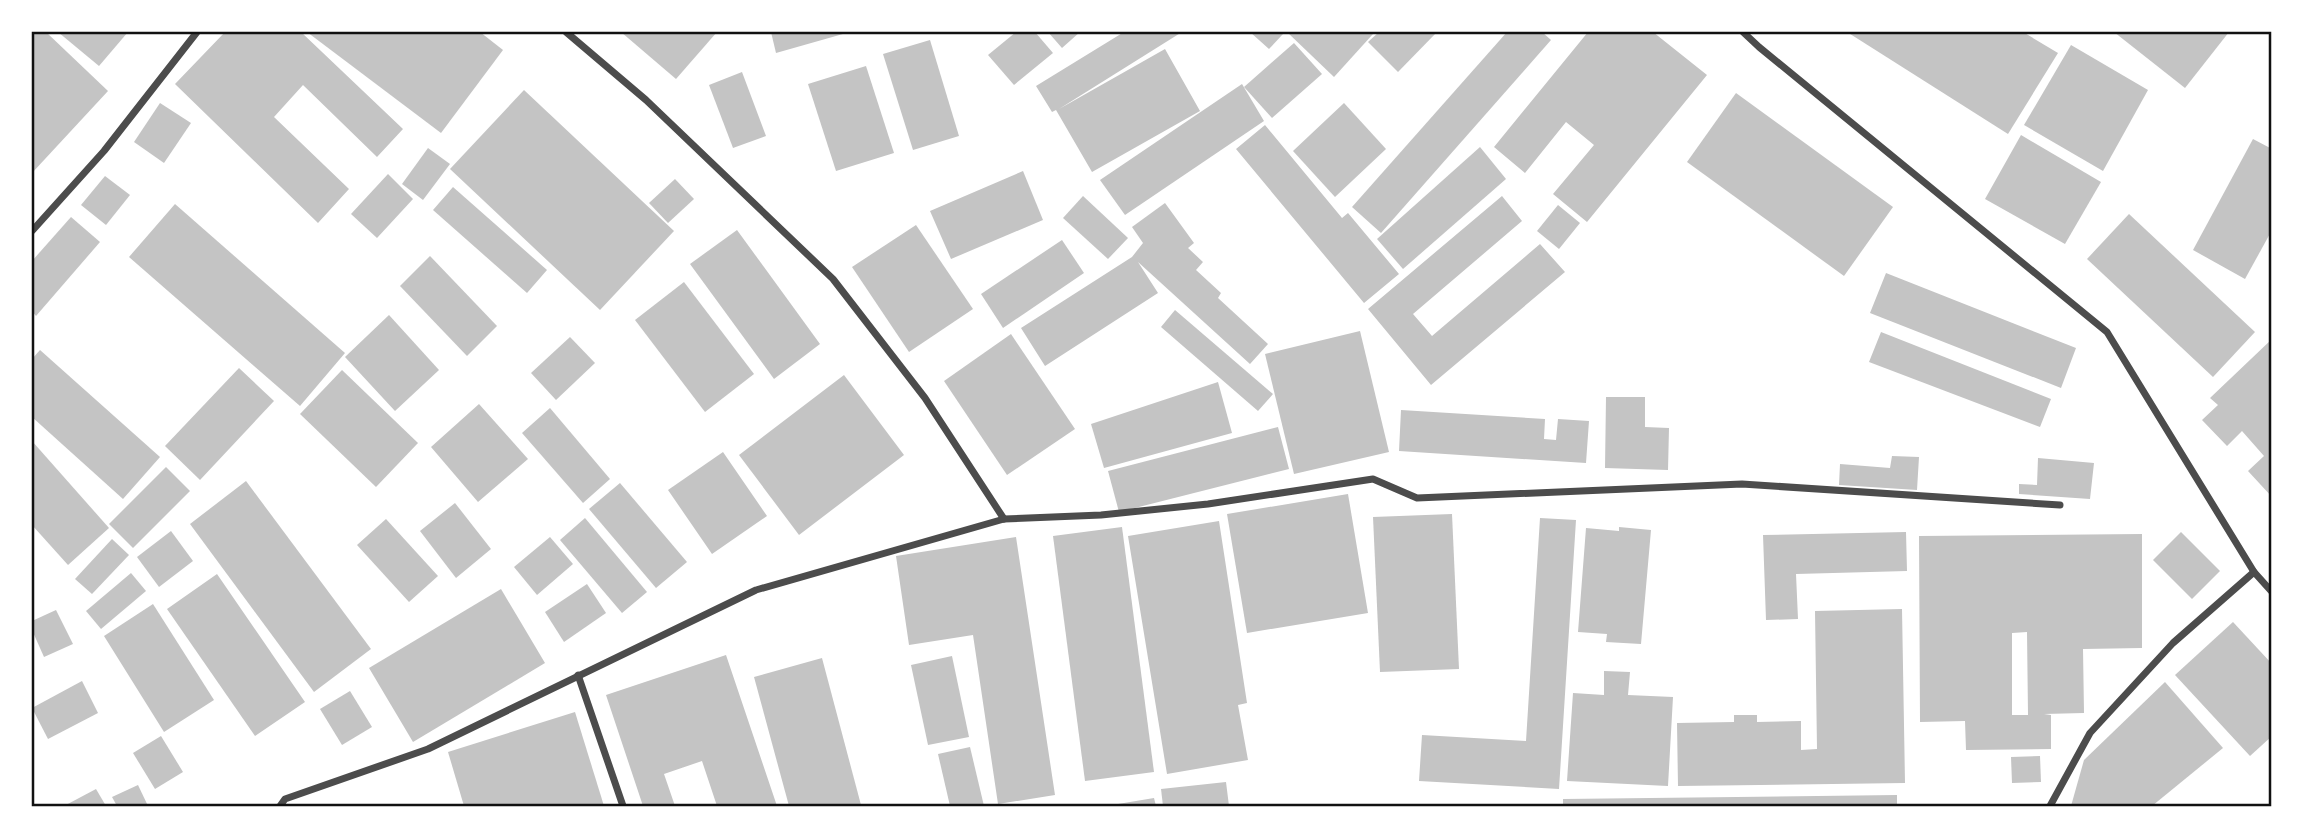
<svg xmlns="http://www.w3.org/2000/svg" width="2303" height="838" font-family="'DM Sans',sans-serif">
<rect width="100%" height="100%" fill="#fff"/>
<g fill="#c4c4c4" fill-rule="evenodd">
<polygon points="32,32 46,32 108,91 32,173"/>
<polygon points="58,32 128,32 99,66"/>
<polygon points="225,32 301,32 403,129 377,157 303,85 274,117 349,189 318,223 175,84"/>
<polygon points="307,32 480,32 503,50 441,133"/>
<polygon points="621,32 717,32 676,79"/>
<polygon points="771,32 850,32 776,53"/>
<polygon points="1016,32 1035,32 1053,53 1014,85 988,55"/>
<polygon points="1048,32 1080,32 1062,48"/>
<polygon points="1124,32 1182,32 1059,109 1165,49 1200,111 1092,172 1056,110 1052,112 1036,86"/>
<polygon points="1250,32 1280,32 1283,34 1269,49"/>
<polygon points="1287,32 1371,32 1373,34 1334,77"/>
<polygon points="1379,32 1437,32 1398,72 1368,42"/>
<polygon points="1507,32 1542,32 1551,40 1381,233 1352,207"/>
<polygon points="1588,32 1653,32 1707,75 1587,222 1553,194 1594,145 1566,122 1525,173 1494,147"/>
<polygon points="1847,32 2023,32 2058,53 2008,134"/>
<polygon points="2114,32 2229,32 2185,88"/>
<polygon points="930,40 959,136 913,150 883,54"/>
<polygon points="1294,43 1322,74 1272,118 1244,87"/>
<polygon points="2071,45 2148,90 2103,171 2024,125"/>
<polygon points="866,66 894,153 836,171 808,84"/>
<polygon points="742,72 766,136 733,148 709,85"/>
<polygon points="1242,84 1264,121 1125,215 1100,180"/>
<polygon points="524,90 674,231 600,310 450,169"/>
<polygon points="1736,93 1893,207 1844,276 1687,162"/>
<polygon points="160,103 191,123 164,163 134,142"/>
<polygon points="1344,103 1386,149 1335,197 1293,151"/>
<polygon points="1265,125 1342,218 1348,213 1399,274 1364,303 1236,149"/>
<polygon points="2021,135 2101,182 2065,244 1985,199"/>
<polygon points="2253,139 2272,149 2272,230 2245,279 2193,250"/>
<polygon points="1480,147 1506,179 1403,269 1377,239"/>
<polygon points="428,148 450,164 423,200 402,184"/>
<polygon points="1023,171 1043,220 951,259 930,211"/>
<polygon points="388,174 413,199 377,238 351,214"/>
<polygon points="105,176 130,195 106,225 81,205"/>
<polygon points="675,179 694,199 668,223 649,203"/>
<polygon points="453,187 547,270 527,293 433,210"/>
<polygon points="1083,196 1128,238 1108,259 1063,218"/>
<polygon points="1502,196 1522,221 1413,314 1432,336 1540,244 1565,272 1431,385 1368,309"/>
<polygon points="1165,203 1194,243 1188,248 1203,262 1196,270 1221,293 1218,298 1268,344 1250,364 1138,262 1158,293 1045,366 1021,328 1132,257 1143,243 1132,227"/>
<polygon points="175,204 345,353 300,406 129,257"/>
<polygon points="1558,205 1580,223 1559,249 1537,231"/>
<polygon points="2129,214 2255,332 2213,377 2087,259"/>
<polygon points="71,217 100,242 36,316 32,311 32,261"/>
<polygon points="916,225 973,309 909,352 852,267"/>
<polygon points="737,230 820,344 774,379 690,264"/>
<polygon points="1062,240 1084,273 1003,328 981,294"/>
<polygon points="430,256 497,326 467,356 400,286"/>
<polygon points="1886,273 2076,348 2061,388 1870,313"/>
<polygon points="684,282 754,374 705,412 635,320"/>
<polygon points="1175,310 1273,394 1258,411 1161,327"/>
<polygon points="389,315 439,370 395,411 345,357"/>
<polygon points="1360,331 1389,452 1294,474 1265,354"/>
<polygon points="1881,332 2051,399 2040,427 1869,362"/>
<polygon points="1011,334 1075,429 1007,475 944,381"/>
<polygon points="570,337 595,363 556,400 531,373"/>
<polygon points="2272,339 2272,497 2248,471 2264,456 2242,431 2227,446 2202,420 2218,405 2210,398"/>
<polygon points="40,350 160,457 123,499 32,417 32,359"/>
<polygon points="239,368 274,401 200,480 165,446"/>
<polygon points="342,370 418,443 376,487 300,414"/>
<polygon points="844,375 904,455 799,535 739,455"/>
<polygon points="1218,382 1232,433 1104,468 1091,424"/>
<polygon points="1606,397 1645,397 1645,427 1669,428 1668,470 1605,468"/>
<polygon points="479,404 528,459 478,502 431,447"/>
<polygon points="550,408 610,479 583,503 522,433"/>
<polygon points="1401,410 1545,419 1544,439 1556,440 1558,419 1589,421 1586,463 1399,451"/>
<polygon points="1278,427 1289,469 1119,512 1108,471"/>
<polygon points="32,441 109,528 68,565 32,525"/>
<polygon points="723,452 767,516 712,554 668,490"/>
<polygon points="1892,456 1919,457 1917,490 1839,485 1840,464 1890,468"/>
<polygon points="2038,458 2094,463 2090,499 2019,494 2019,484 2037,485"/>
<polygon points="166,467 190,491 133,548 109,524"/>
<polygon points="246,481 371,649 314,692 190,524"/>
<polygon points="620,483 687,562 656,588 589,509"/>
<polygon points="1348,494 1368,613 1247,633 1227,514"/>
<polygon points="455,503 491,549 456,578 420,531"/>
<polygon points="1452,514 1459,669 1380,672 1373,517"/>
<polygon points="585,518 647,592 622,613 560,540"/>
<polygon points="1540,518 1576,520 1559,789 1419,781 1422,735 1526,741"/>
<polygon points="386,519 438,576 409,602 357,545"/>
<polygon points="1219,521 1247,703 1238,705 1248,760 1167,774 1128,536"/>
<polygon points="1122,527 1154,772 1085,781 1053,536"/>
<polygon points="1619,527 1651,530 1641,644 1606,642 1607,634 1578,632 1586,528 1619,531"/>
<polygon points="171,531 193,561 159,587 137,557"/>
<polygon points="1906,532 1907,571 1796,574 1798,619 1766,620 1763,535"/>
<polygon points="2181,532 2220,571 2192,599 2153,560"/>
<path d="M2142,534V648L2083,649L2084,713L2044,714L2051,715V749L1966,750L1965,721L1920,722L1919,536ZM2027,632L2028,715H2012V633Z"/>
<polygon points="550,537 573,564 537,595 514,567"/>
<polygon points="1016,537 1055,795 998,804 973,635 909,645 896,556"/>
<polygon points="112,539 129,555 92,594 75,579"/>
<polygon points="131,573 146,591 101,629 86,611"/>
<polygon points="217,574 305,702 255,736 167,609"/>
<polygon points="587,584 606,613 564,642 545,612"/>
<polygon points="501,589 545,663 413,742 369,668"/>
<polygon points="153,604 214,700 164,732 104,636"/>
<polygon points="1902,609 1905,783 1678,786 1677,723 1734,722 1734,715 1757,715 1757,722 1801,721 1801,750 1817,749 1815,611"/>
<polygon points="56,610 73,644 44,657 32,630 32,621"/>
<polygon points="2233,622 2272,664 2272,736 2250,756 2175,675"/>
<polygon points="726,655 777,806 717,806 702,761 664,774 675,806 643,806 606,695"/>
<polygon points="952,656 969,737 928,745 911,665"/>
<polygon points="822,658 861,805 856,806 789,806 754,677"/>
<polygon points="1604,671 1630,672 1628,695 1673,697 1668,786 1567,781 1573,693 1604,695"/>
<polygon points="82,681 98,713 48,739 32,708"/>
<polygon points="2165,682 2223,748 2152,806 2071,806 2084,760"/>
<polygon points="350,691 372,727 342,745 320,709"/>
<polygon points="575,712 604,806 464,806 448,752"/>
<polygon points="161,736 183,772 155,789 133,753"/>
<polygon points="970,747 984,806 950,806 938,754"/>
<polygon points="2040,756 2041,782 2012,783 2011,757"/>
<polygon points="1226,782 1229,806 1163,806 1161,789"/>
<polygon points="138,785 148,806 117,806 112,797"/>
<polygon points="96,789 106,806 64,806"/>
<polygon points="1897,795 1897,806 1563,806 1563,799"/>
<polygon points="1154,798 1156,806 1112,806 1112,805"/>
</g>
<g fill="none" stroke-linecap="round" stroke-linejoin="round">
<g stroke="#4c4c4c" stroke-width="7">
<polyline points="566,32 646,100 833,279 925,398 1004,519"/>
<polyline points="1743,32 1759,47 2107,332 2254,572 2272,592"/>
<polyline points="32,231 104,151 197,32"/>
<polyline points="578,675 623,806"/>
<polyline points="280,806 285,799 428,749 756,590 1004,519 1101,515 1208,504 1373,479 1417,498 1742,484 2060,505"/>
<polyline points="2050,806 2090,733 2173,643 2254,572"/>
</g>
</g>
<rect width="2303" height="838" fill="none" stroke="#ffffff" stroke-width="66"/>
<rect x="33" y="33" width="2237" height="772" fill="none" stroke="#111" stroke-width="2.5"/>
</svg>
